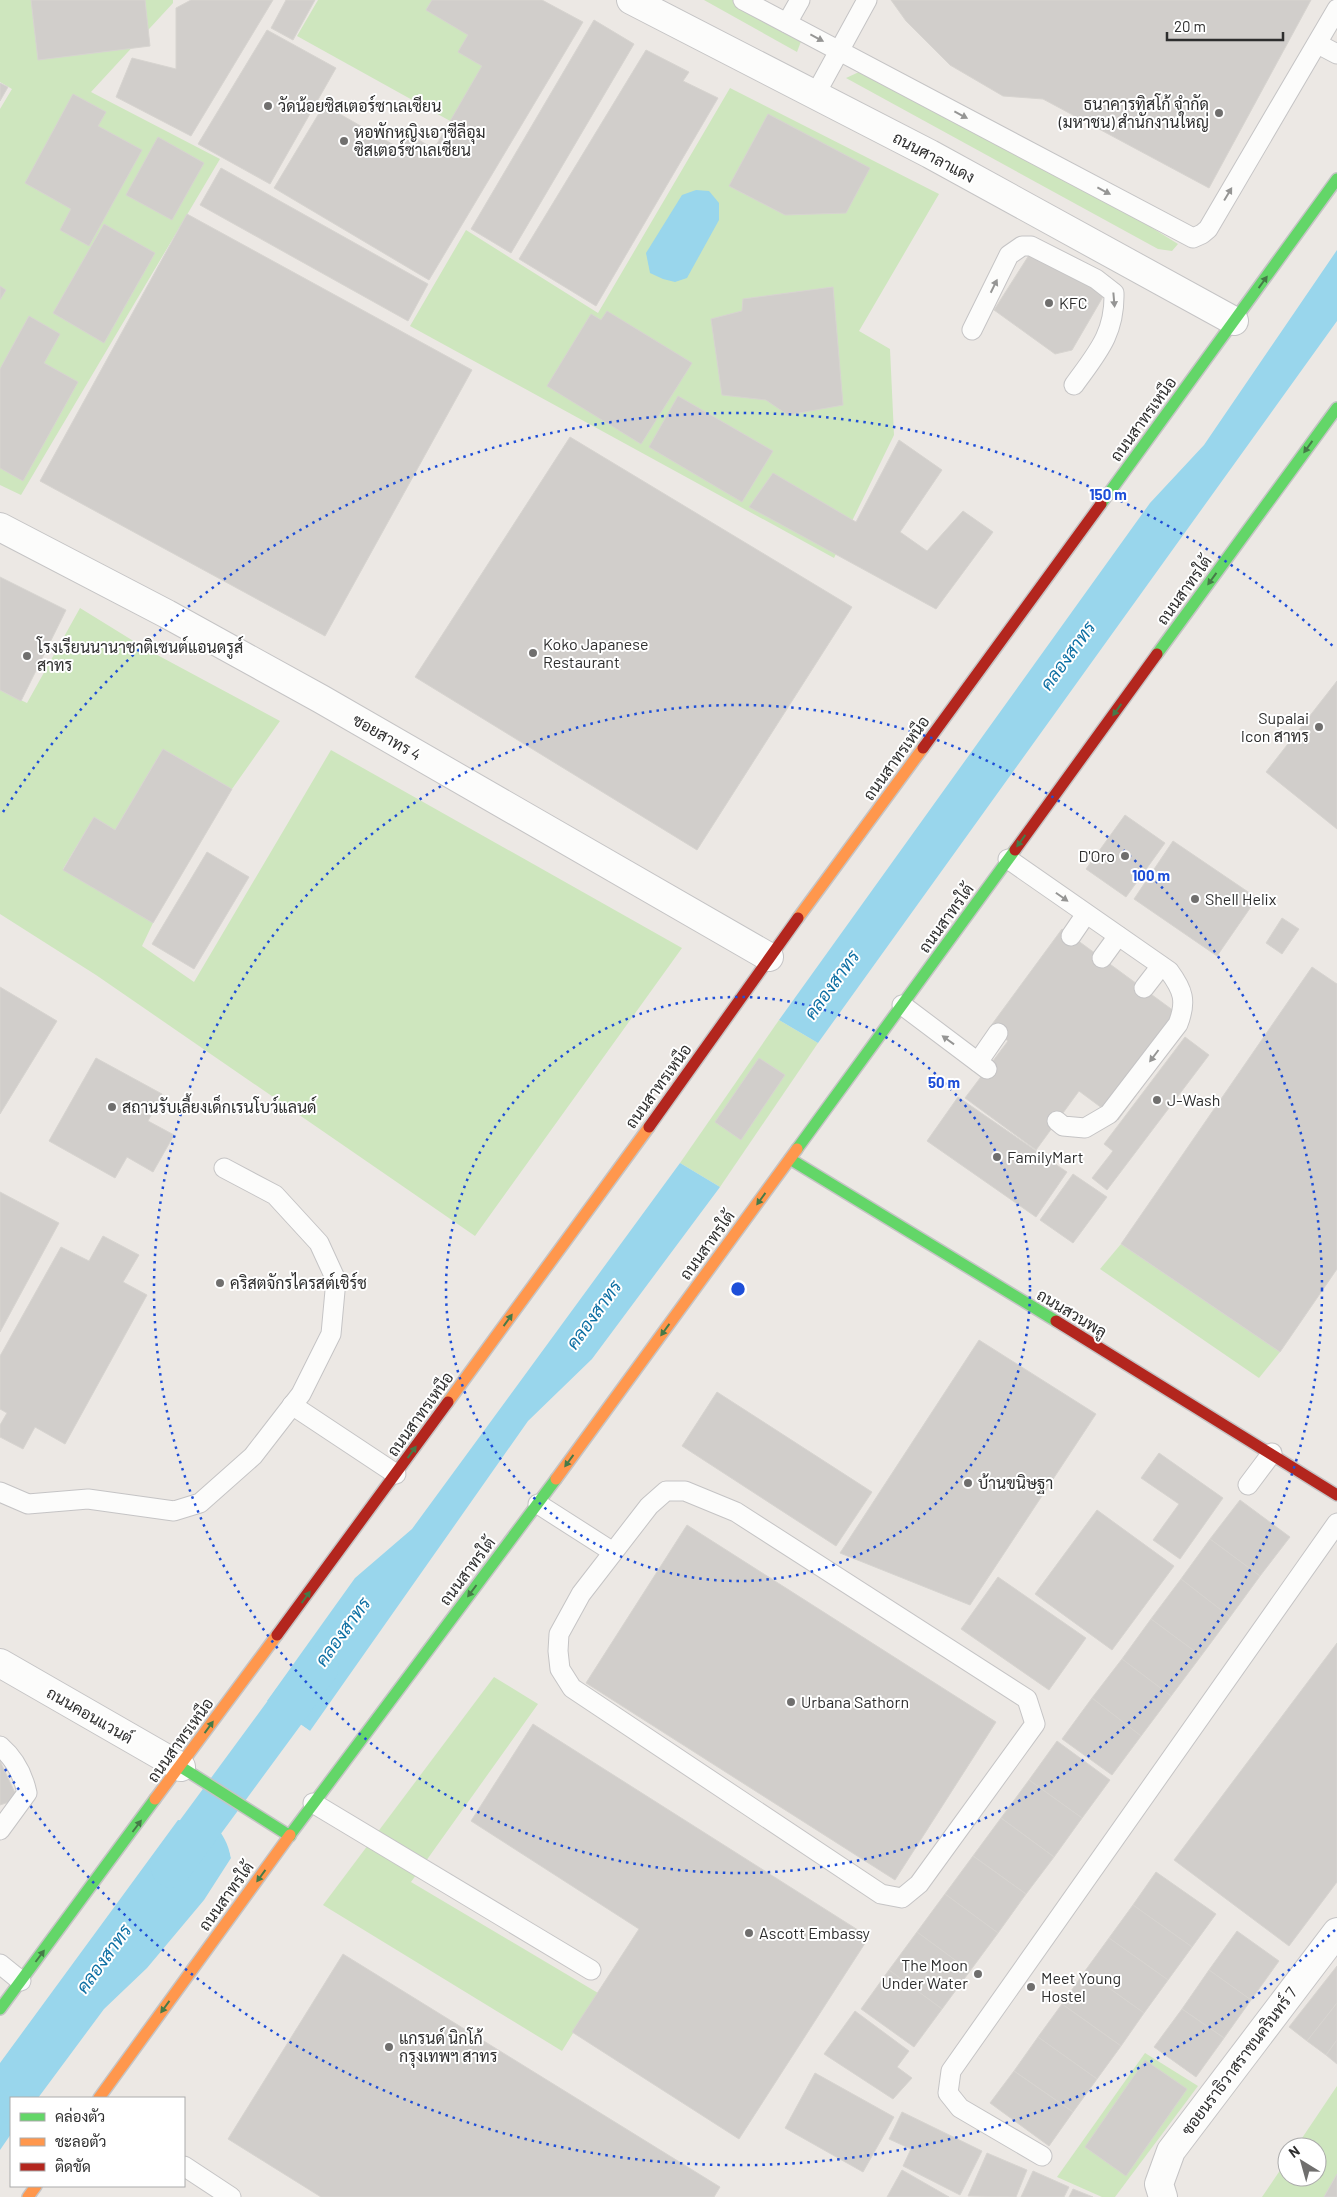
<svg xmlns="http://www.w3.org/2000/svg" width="1337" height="2197" font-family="Barlow,Sarabun,sans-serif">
<rect width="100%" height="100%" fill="#ece8e4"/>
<g fill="#cee6be">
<polygon points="0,0 173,0 173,3 91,92 220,159 21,495 0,485 0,109 12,89 0,82"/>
<polygon points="318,0 537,0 461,127 297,36"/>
<polygon points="704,0 734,0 803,36 797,52"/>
<polygon points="859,72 1133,216 1178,244 1172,251 1158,249 846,78"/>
<polygon points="730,88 939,194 859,331 890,349 894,435 834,558 410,326 466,230 598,313"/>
<polygon points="80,608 148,650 280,721 232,789 163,749 115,830 94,817 63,869 153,923 142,946 194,982 331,750 682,948 475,1236 96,975 0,914 0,690 27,703"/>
<polygon points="779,1020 818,1043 720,1187 680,1163"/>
<polygon points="1121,1244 1280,1352 1259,1378 1100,1269"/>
<polygon points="494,1677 538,1704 411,1882 598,1993 562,2051 323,1905"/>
<polygon points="1145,2053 1198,2086 1115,2197 1102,2197 1057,2177"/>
<polygon points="1337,2086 1337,2174 1324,2197 1262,2197 1287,2160 1287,2177 1317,2177 1317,2147 1296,2147"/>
</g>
<g fill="#99d6ec">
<polygon points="696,190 709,191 719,203 719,220 687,278 675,282 663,279 650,273 646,253 682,195"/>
<polygon points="1337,250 1337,321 818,1043 779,1020 1150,503 1204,445"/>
<polygon points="680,1163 720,1187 592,1359 528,1421 310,1731 267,1701 355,1578 412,1529"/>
<path d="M178,1820L212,1822C223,1834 228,1843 231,1858L204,1900L147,1968L104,2009L38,2098H11V2134L0,2150V2063Z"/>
</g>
<g fill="#ece8e4">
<polygon points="267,1701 310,1731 309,1733 266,1703"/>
<polygon points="180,1818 214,1820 225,1831 230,1842 233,1855 231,1858 228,1843 223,1833 212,1822 178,1820"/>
</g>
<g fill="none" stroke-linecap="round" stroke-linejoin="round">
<polyline stroke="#99d6ec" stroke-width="41" points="171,1867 318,1667"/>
</g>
<g fill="#d1cecb" stroke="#d7d4d0">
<polygon points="31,0 145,0 150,46 38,60"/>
<polygon points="191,0 273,0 191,136 116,97 132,58 176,69 176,8"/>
<polygon points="286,0 315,0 293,40 271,28"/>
<polygon points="432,0 542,0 583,22 429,280 274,188 324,105 399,148 407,133 434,149 482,66 458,52 468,35 426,10"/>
<polygon points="891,0 1311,0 1209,188 1043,99 1003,96 950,65 906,21"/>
<polygon points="594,20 634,44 511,253 471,229"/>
<polygon points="267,30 336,68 270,184 198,144"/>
<polygon points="646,50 689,72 683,81 718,98 596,306 519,259"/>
<polygon points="0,83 8,87 0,101"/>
<polygon points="73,94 106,112 98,126 142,150 89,246 60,230 71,209 25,183"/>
<polygon points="768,114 870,168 846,213 785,215 729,186"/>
<polygon points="158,137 204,163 172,220 126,195"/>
<polygon points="221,168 428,284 408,321 200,205"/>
<polygon points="187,214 472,370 325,636 40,481"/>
<polygon points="104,224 155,253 104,343 53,313"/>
<polygon points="1031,252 1104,295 1072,350 1055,354 994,310"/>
<polygon points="0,286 6,290 0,300"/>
<polygon points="833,287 843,405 788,415 766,400 722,395 711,319 742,311 743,299"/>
<polygon points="607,311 692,363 641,444 547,386 591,314 601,320"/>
<polygon points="29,316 60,334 44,363 78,382 23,481 0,468 0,369"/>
<polygon points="678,396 773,451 742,502 649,447"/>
<polygon points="570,437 852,607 697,850 415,677"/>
<polygon points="899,440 942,470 900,532 927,551 963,511 993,532 936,609 749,507 773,473 856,522"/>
<polygon points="0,577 66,610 21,701 0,690"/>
<polygon points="1337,681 1337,829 1266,772"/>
<polygon points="163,749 232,789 153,923 63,870 94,817 115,830"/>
<polygon points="1125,815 1165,843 1126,897 1086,869"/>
<polygon points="1173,841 1257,898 1217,956 1134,899"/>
<polygon points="207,852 249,877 194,969 152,944"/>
<polygon points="1282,918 1299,929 1282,954 1266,943"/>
<polygon points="1062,929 1189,1022 1118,1120 1079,1091 1036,1150 965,1098 1008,1041 990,1027"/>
<polygon points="1312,967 1337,984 1337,1269 1280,1352 1121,1244"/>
<polygon points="0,987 57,1021 0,1114"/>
<polygon points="1185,1037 1209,1055 1107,1190 1092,1178 1113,1151 1104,1144"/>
<polygon points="96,1058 162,1094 148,1121 174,1135 153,1172 127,1157 115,1178 49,1141"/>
<polygon points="759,1058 785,1075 741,1140 715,1122"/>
<polygon points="958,1097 1067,1172 1036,1217 927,1141"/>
<polygon points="1073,1174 1107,1197 1073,1243 1040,1220"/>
<polygon points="0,1192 59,1223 0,1332"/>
<polygon points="103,1236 139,1255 123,1282 147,1295 65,1444 35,1427 23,1449 0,1437 0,1425 7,1413 0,1409 0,1356 61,1247 89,1261"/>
<polygon points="979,1340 1096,1414 970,1605 840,1553"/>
<polygon points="717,1392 872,1492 836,1546 682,1446"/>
<polygon points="1159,1453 1223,1498 1180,1559 1153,1540 1179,1504 1141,1478"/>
<polygon points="1240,1500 1290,1537 1260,1576 1210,1539"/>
<polygon points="1097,1510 1174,1566 1112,1650 1035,1594"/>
<polygon points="687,1525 996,1722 895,1880 586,1683"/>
<polygon points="1210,1539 1260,1576 1230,1617 1181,1579"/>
<polygon points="998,1577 1086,1638 1049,1690 961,1629"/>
<polygon points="1181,1579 1230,1617 1201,1656 1151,1619"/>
<polygon points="1151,1619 1201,1656 1171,1696 1122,1659"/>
<polygon points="1337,1643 1337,1882 1289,1946 1174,1860"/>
<polygon points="1122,1659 1171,1696 1141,1736 1092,1698"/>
<polygon points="1092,1698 1141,1736 1112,1775 1062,1739"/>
<polygon points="533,1724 869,1937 739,2139 572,2032 639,1929 471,1821"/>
<polygon points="1057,1741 1110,1780 1082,1818 1029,1780"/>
<polygon points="0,1761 18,1799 0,1805"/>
<polygon points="1029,1780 1082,1818 1054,1857 1001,1818"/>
<polygon points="1001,1818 1054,1857 1026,1894 973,1856"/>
<polygon points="973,1856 1026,1894 998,1933 945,1894"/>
<polygon points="1156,1872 1216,1914 1192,1947 1133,1905"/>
<polygon points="945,1894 998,1933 970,1971 917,1932"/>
<polygon points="1133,1905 1192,1947 1168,1980 1109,1938"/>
<polygon points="1237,1931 1279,1961 1251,2000 1209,1970"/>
<polygon points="917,1932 970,1971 942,2009 889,1970"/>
<polygon points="1109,1938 1168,1980 1144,2013 1085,1971"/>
<polygon points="343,1954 720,2187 714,2197 321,2197 228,2139"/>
<polygon points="1337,1966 1337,2003 1307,2041 1289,2027"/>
<polygon points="889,1970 942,2009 914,2047 861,2009"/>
<polygon points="1209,1970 1251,2000 1224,2038 1182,2009"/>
<polygon points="1085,1971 1144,2013 1121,2046 1062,2004"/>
<polygon points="1337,2003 1337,2040 1326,2055 1307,2041"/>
<polygon points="1062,2004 1121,2046 1097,2079 1038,2037"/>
<polygon points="1182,2009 1224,2038 1196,2077 1154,2047"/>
<polygon points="855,2011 909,2051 897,2067 912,2078 893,2099 824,2054"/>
<polygon points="1038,2037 1097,2079 1073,2112 1014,2071"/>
<polygon points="1337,2040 1337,2064 1326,2055"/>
<polygon points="1145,2060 1187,2089 1126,2176 1085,2147"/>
<polygon points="1014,2071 1073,2112 1049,2146 990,2103"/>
<polygon points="815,2073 894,2117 863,2172 785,2128"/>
<polygon points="902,2112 982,2151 960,2195 903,2166 911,2149 889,2139"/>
<polygon points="987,2153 1027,2170 1016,2197 968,2196"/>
<polygon points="902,2170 949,2197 887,2197"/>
<polygon points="1033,2171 1069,2187 1064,2197 1021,2197"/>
<polygon points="1337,2174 1337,2197 1324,2197"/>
<polygon points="1073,2189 1093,2197 1069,2197"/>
</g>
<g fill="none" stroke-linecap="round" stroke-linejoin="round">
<g stroke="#c5c4c5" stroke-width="21">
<g id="lane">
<polyline points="743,0 1193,238 1202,234 1208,229 1337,9"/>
<polyline points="787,23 800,0"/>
<polyline points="1318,44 1337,54"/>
<polyline points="815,95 867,0"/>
<path d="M972,330L1009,255L1022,246H1031L1096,279L1114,293C1115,334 1097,353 1074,385"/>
<path d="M1008,859L1169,971C1183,990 1187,1001 1178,1024L1109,1114L1085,1128L1063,1126L1057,1121"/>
<polyline points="1071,936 1086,914"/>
<polyline points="1102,958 1118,936"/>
<polyline points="1144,988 1161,966"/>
<polyline points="902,1005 987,1069"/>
<polyline points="978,1062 998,1033"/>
<polyline points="292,1405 396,1474"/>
<polyline points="1248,1485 1272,1453"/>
<polygon points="666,1491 685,1491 736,1512 1027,1699 1035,1724 919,1884 902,1898 881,1894 572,1688 560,1669 558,1651 559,1634 581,1594 649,1506"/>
<polyline points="0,1492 28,1504 88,1499 174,1511 200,1503 253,1456 301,1394 331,1334 336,1280 319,1243 275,1195 224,1168"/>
<polyline points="538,1504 613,1552"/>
<path d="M0,1746C15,1759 23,1774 27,1793L0,1830"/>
<polyline points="313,1803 591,1970"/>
<polyline points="0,1964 21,1981"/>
<polyline points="1042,2156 960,2108 948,2093 951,2071 1337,1523"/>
<polyline points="184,2166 231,2197"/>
</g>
</g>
<g stroke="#c5c4c5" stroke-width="30">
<g id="street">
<polyline points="631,0 930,154 1234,321"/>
<polyline points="0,527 167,614 321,699 769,957"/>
<polyline points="0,1663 181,1767"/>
<polyline points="1163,2197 1159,2184 1171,2151 1337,1932"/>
</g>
</g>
<g stroke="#c5c4c5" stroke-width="14">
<g id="fast">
<polyline points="1101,504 1337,179"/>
<polyline points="1157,654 1337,408"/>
<polyline points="797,1149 1015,850"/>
<polyline points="790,1159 1056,1321"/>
<polyline points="181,1767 290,1836"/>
<polyline points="290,1835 556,1479"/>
<polyline points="0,2009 155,1799"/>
</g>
</g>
<g stroke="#c5c4c5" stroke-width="14">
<g id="slow">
<polyline points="798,918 923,748"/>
<polyline points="448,1402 649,1127"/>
<polyline points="556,1479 797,1149"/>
<polyline points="155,1799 277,1635"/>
<polyline points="99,2098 290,1835"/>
<polyline points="28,2197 36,2186"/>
</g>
</g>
<g stroke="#c5c4c5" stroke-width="14">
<g id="jam">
<polyline points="923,748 1101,504"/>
<polyline points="1015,850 1157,654"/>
<polyline points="649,1127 798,918"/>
<polyline points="1056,1321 1337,1495"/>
<polyline points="277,1635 448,1402"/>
</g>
</g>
<use href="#lane" stroke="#fcfcfb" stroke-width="19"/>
<use href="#street" stroke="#fcfcfb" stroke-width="28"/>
<use href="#fast" stroke="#63d668" stroke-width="11"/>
<use href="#slow" stroke="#ff974d" stroke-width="11"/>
<use href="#jam" stroke="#b3261e" stroke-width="11"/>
</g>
<defs><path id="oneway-solid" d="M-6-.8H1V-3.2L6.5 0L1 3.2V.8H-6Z" transform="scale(1.25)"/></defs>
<g fill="#959594">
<use href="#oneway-solid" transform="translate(817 38) rotate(28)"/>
<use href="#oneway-solid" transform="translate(961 115) rotate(28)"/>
<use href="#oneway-solid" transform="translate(1104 191) rotate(28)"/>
<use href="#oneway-solid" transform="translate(1228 194) rotate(-59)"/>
<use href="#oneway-solid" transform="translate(994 286) rotate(-64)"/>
<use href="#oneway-solid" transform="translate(1114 300) rotate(85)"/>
<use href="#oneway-solid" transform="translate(1062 897) rotate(35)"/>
<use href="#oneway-solid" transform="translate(948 1040) rotate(-144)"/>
<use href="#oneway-solid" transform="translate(1154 1056) rotate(127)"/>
</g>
<g fill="#467a48">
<use href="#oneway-solid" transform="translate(1263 282) rotate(-54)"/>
<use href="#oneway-solid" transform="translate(1308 447) rotate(126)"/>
<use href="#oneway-solid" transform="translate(1212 579) rotate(126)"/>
<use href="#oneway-solid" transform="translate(1117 710) rotate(126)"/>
<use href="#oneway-solid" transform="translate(1021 841) rotate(126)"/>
<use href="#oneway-solid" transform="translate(761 1199) rotate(126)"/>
<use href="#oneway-solid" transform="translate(508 1320) rotate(-54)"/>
<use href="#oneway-solid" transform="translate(665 1330) rotate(126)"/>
<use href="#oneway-solid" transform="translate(412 1452) rotate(-54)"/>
<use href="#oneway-solid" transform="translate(569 1461) rotate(126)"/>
<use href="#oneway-solid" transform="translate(472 1591) rotate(127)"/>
<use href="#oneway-solid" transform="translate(306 1597) rotate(-54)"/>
<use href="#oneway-solid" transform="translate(209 1727) rotate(-54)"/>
<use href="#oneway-solid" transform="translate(137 1826) rotate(-53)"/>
<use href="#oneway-solid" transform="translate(261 1876) rotate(126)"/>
<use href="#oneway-solid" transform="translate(40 1956) rotate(-53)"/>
<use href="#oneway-solid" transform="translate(165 2007) rotate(126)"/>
</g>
<g fill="none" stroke="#1d4ed8" stroke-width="2.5" stroke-dasharray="2.5 5">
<circle cx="738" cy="1289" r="292"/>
<circle cx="738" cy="1289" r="584"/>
<path d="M1335 1930A876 876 0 0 1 3 1766M3 812A876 876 0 0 1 1335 648"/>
</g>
<g fill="#706f6e" stroke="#fff" stroke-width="2">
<circle cx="268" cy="106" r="5"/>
<circle cx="1219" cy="113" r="5"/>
<circle cx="344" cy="141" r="5"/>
<circle cx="1049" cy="303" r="5"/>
<circle cx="533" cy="653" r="5"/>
<circle cx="27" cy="656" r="5"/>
<circle cx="1319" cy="727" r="5"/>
<circle cx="1125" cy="856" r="5"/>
<circle cx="1195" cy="899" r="5"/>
<circle cx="1157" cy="1100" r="5"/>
<circle cx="112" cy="1107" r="5"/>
<circle cx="997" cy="1157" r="5"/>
<circle cx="220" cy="1283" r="5"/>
<circle cx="968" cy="1483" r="5"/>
<circle cx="791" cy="1702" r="5"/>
<circle cx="749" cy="1933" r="5"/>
<circle cx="978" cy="1974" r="5"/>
<circle cx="1031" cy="1987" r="5"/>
<circle cx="389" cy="2047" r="5"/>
</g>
<g text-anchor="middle" stroke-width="4" stroke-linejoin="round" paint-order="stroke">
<g font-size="16" fill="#2e2e2e" stroke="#fff" text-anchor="start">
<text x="1209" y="110" text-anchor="end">ธนาคารทิสโก้ จำกัด<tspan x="1209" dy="18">(มหาชน) สำนักงานใหญ่</tspan></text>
<text x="278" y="112">วัดน้อยซิสเตอร์ซาเลเซียน</text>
<text x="354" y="138">หอพักหญิงเอาซีลีอุม<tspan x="354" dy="18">ซิสเตอร์ซาเลเซียน</tspan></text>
<text x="1059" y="309">KFC</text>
<text x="543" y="650">Koko Japanese<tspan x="543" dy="18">Restaurant</tspan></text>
<text x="37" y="653">โรงเรียนนานาชาติเซนต์แอนดรูส์<tspan x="37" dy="18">สาทร</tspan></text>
<text x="1309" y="724" text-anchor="end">Supalai<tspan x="1309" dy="18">Icon สาทร</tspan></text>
<text x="1115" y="862" text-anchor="end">D'Oro</text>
<text x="1205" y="905">Shell Helix</text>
<text x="1167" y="1106">J-Wash</text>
<text x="122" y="1113">สถานรับเลี้ยงเด็กเรนโบว์แลนด์</text>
<text x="1007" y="1163">FamilyMart</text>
<text x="230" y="1289">คริสตจักรไครสต์เชิร์ช</text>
<text x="978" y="1489">บ้านขนิษฐา</text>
<text x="801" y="1708">Urbana Sathorn</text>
<text x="759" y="1939">Ascott Embassy</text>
<text x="968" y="1971" text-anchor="end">The Moon<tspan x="968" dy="18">Under Water</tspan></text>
<text x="1041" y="1984">Meet Young<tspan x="1041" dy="18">Hostel</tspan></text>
<text x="399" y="2044">แกรนด์ นิกโก้<tspan x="399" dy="18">กรุงเทพฯ สาทร</tspan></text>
</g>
<g font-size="16" fill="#2e2e2e" stroke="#fff">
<text transform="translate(934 157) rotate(28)" y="6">ถนนศาลาแดง</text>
<text transform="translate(1143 419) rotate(-54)" y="6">ถนนสาทรเหนือ</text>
<text transform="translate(1184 590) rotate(-54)" y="6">ถนนสาทรใต้</text>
<text transform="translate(387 737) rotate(30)" y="6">ซอยสาทร 4</text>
<text transform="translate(896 758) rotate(-54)" y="6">ถนนสาทรเหนือ</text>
<text transform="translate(946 918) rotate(-54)" y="6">ถนนสาทรใต้</text>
<text transform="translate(658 1086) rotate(-54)" y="6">ถนนสาทรเหนือ</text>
<text transform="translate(707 1245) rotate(-54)" y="6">ถนนสาทรใต้</text>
<text transform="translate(1072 1313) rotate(31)" y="6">ถนนสวนพลู</text>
<text transform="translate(420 1414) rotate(-54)" y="6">ถนนสาทรเหนือ</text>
<text transform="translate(467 1571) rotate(-53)" y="6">ถนนสาทรใต้</text>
<text transform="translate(90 1715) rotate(30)" y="6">ถนนคอนแวนต์</text>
<text transform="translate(180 1740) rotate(-54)" y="6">ถนนสาทรเหนือ</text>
<text transform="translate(226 1896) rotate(-54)" y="6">ถนนสาทรใต้</text>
<text transform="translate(1239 2061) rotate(-53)" y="6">ซอยนราธิวาสราชนครินทร์ 7</text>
</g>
<g font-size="18" font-style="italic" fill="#0d6fa3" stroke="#fff">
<text transform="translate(1068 656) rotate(-54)" y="6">คลองสาทร</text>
<text transform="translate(832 985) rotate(-54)" y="6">คลองสาทร</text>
<text transform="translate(594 1315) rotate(-54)" y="6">คลองสาทร</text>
<text transform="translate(343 1632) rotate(-54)" y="6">คลองสาทร</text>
<text transform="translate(104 1959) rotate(-54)" y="6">คลองสาทร</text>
</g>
</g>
<circle cx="738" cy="1289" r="8" fill="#1d4ed8" stroke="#fff" stroke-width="2.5"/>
<g font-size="15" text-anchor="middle" font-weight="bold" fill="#1d4ed8" stroke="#fff" stroke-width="4" stroke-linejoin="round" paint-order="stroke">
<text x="1108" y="500">150 m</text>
<text x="1151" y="881">100 m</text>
<text x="944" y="1088">50 m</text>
</g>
<rect x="10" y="2097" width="175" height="90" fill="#ffffff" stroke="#ababab"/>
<rect x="20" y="2113" width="25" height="8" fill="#63d668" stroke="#ababab"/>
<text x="55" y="2122" font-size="15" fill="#2e2e2e">คล่องตัว</text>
<rect x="20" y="2138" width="25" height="8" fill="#ff974d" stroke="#ababab"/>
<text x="55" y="2147" font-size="15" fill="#2e2e2e">ชะลอตัว</text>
<rect x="20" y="2163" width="25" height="8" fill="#b3261e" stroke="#ababab"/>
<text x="55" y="2172" font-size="15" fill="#2e2e2e">ติดขัด</text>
<g transform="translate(1302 2162) rotate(323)"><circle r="24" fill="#ffffff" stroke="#ababab"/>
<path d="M0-4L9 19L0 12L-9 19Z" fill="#706f6e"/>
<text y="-8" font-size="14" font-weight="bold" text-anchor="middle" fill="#2e2e2e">N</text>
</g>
<path d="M1167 32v8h116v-8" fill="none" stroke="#2e2e2e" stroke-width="2.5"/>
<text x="1174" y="32" font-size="15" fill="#2e2e2e" stroke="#ffffff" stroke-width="4" paint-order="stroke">20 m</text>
</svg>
